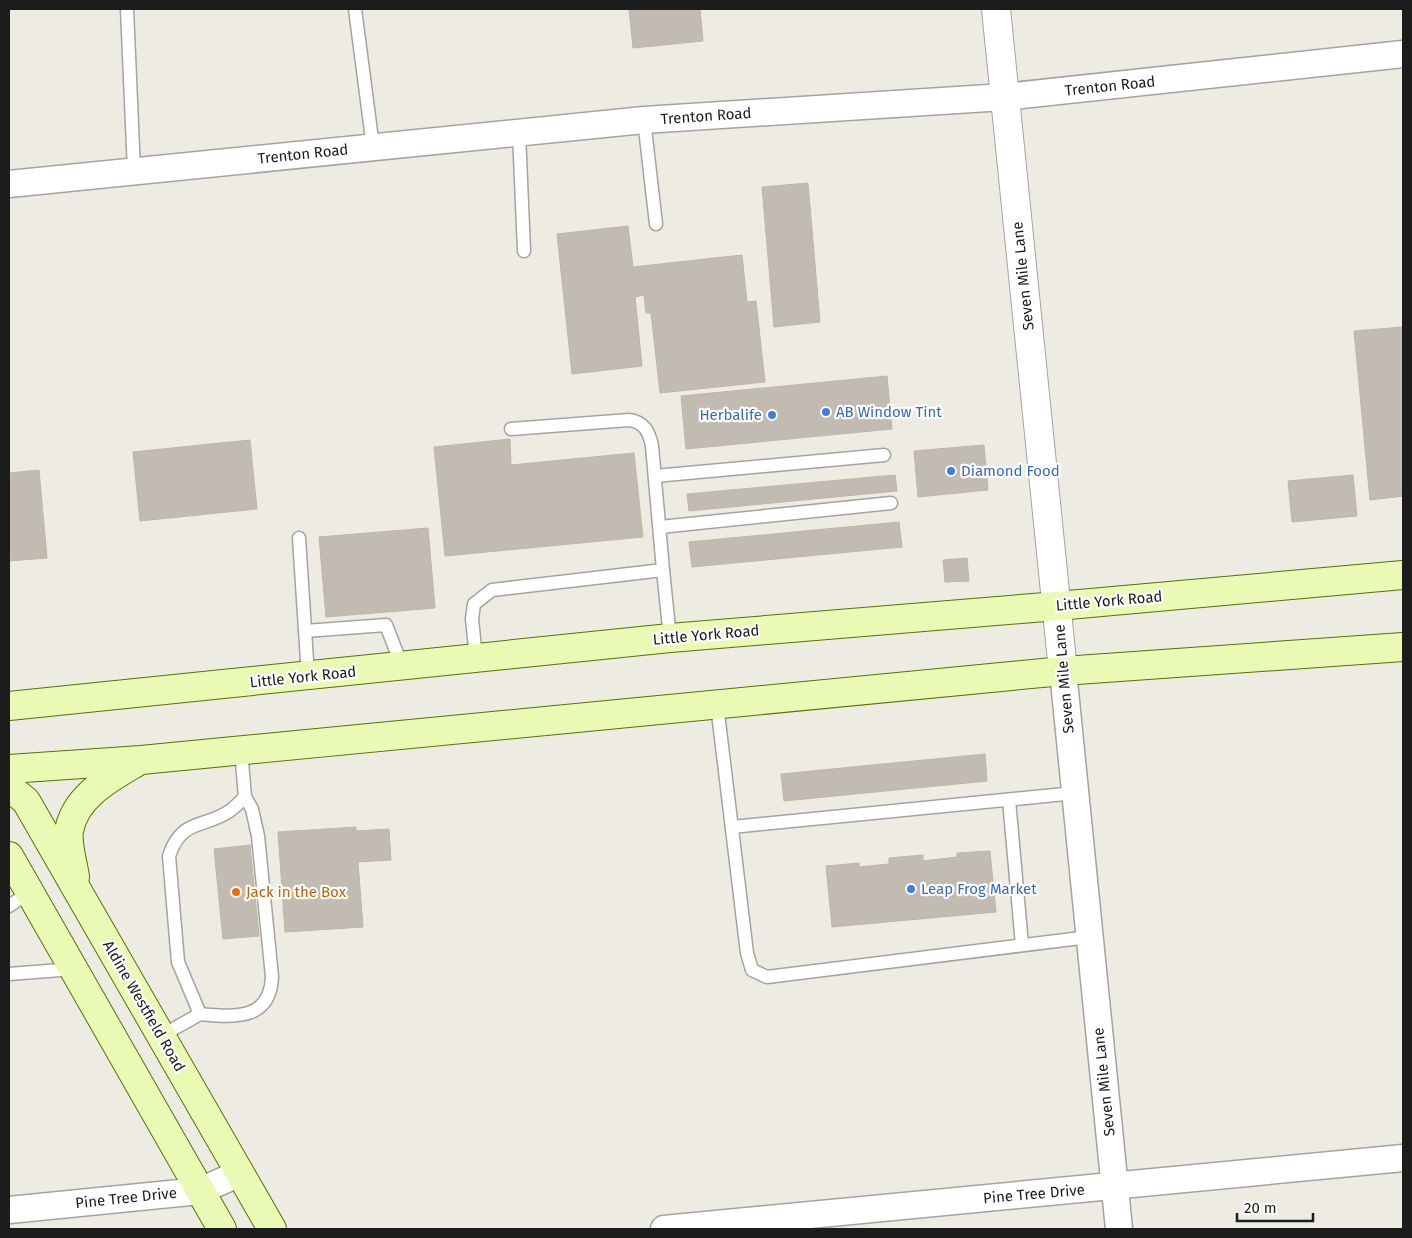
<svg xmlns="http://www.w3.org/2000/svg" width="1412" height="1238" font-family="'Fira Sans',sans-serif">
<rect width="100%" height="100%" fill="#eeece2"/>
<g fill="#c2bbb1" stroke="#bfb5a4">
<polygon points="629,9 700,9 703,41 633,48"/>
<polygon points="808,183 820,322 774,327 762,187"/>
<polygon points="628,226 633,267 742,255 747,302 756,301 765,382 660,393 651,313 646,313 644,295 635,297 642,366 572,374 557,234"/>
<polygon points="1403,327 1403,496 1370,500 1354,331"/>
<polygon points="887,376 892,429 686,449 681,396"/>
<polygon points="510,439 511,465 634,453 643,537 445,556 434,447"/>
<polygon points="250,440 257,509 140,521 133,452"/>
<polygon points="984,445 988,490 918,497 914,451"/>
<polygon points="39,470 47,558 9,561 9,473"/>
<polygon points="895,475 897,491 689,511 687,494"/>
<polygon points="1353,475 1357,516 1292,522 1288,481"/>
<polygon points="899,522 902,547 692,567 689,542"/>
<polygon points="428,528 435,608 326,617 319,537"/>
<polygon points="967,558 969,581 945,582 943,560"/>
<polygon points="985,754 987,781 784,801 781,774"/>
<polygon points="356,827 356,831 389,829 391,860 358,862 363,927 285,932 278,832"/>
<polygon points="250,845 259,936 223,939 214,849"/>
<polygon points="990,851 996,912 832,927 826,866 859,863 859,867 889,864 889,858 923,855 923,861 957,857 957,853"/>
</g>
<g fill="none" stroke-linecap="round" stroke-linejoin="round">
<g stroke="#a3a3a3" stroke-width="15">
<g id="service">
<polyline points="127,9 134,171"/>
<polyline points="355,9 373,147"/>
<polyline points="644,120 656,224"/>
<polyline points="519,133 524,251"/>
<path d="M511,429L629,420C644,422 649,431 652,446L663,570"/>
<polyline points="655,476 884,455"/>
<polyline points="660,527 891,503"/>
<polyline points="299,538 308,676"/>
<polyline points="305,631 386,625 402,666"/>
<polyline points="476,658 472,619 474,604 492,590 663,570 670,638"/>
<polyline points="717,705 747,953 752,970 767,977 1089,937"/>
<polyline points="1009,800 1022,945"/>
<polyline points="732,827 1075,793"/>
<polyline points="9,906 30,892"/>
<polyline points="9,974 73,969"/>
<path d="M200,1014C234,1017 270,1021 272,977L258,836L252,809L245,797"/>
<path d="M161,1036L200,1014L178,962L169,856C182,817 205,829 231,810C236,806 241,801 245,797L241,750"/>
</g>
</g>
<g stroke="#a3a3a3" stroke-width="29">
<g id="minor">
<polyline points="9,184 644,120 1004,97 1403,54"/>
<polyline points="1063,671 1119,1229"/>
<polyline points="9,1210 200,1191 240,1173"/>
<polyline points="664,1229 1403,1158"/>
</g>
</g>
<g stroke="#a3a3a3" stroke-width="30">
<polyline id="tertiary" points="996,9 1063,671"/>
</g>
<g stroke="#547205" stroke-width="30">
<g id="secondary">
<polyline points="9,706 670,638 1057,606 1403,575"/>
<polyline points="9,769 141,760 1063,671 1403,647"/>
<polyline points="9,787 26,801 272,1229"/>
<polyline points="9,856 222,1229"/>
<path d="M75,877C73,863 67,844 69,831C75,796 110,778 137,762"/>
</g>
</g>
<use href="#service" stroke="#fff" stroke-width="12"/>
<use href="#minor" stroke="#fff" stroke-width="26"/>
<use href="#tertiary" stroke="#fff" stroke-width="28"/>
<use href="#secondary" stroke="#eaf9b4" stroke-width="28"/>
</g>
<g fill="#3f7fe0" stroke="#fff" stroke-width="2">
<circle cx="826" cy="412" r="5"/>
<circle cx="772" cy="415" r="5"/>
<circle cx="951" cy="471" r="5"/>
<circle cx="911" cy="889" r="5"/>
</g>
<circle fill="#e8710a" stroke="#fff" stroke-width="2" cx="236" cy="892" r="5"/>
<g text-anchor="middle" stroke-width="4.5" stroke-linejoin="round" paint-order="stroke">
<g font-size="15" fill="#1c1c1c" stroke="#fff">
<text transform="translate(1110 86) rotate(-6)" y="5">Trenton Road</text>
<text transform="translate(706 116) rotate(-4)" y="5">Trenton Road</text>
<text transform="translate(303 154) rotate(-6)" y="5">Trenton Road</text>
<text transform="translate(1023 276) rotate(-96)" y="5">Seven Mile Lane</text>
<text transform="translate(1109 601) rotate(-5)" y="5">Little York Road</text>
<text transform="translate(706 635) rotate(-5)" y="5">Little York Road</text>
<text transform="translate(303 677) rotate(-6)" y="5">Little York Road</text>
<text transform="translate(1064 679) rotate(-95)" y="5">Seven Mile Lane</text>
<text transform="translate(144 1006) rotate(60)" y="5">Aldine Westfield Road</text>
<text transform="translate(1104 1082) rotate(-96)" y="5">Seven Mile Lane</text>
<text transform="translate(1034 1194) rotate(-5)" y="5">Pine Tree Drive</text>
<text transform="translate(126 1198) rotate(-6)" y="5">Pine Tree Drive</text>
</g>
<g font-size="15" fill="#366cbe" stroke="#fff" text-anchor="start">
<text x="836" y="417">AB Window Tint</text>
<text x="762" y="420" text-anchor="end">Herbalife</text>
<text x="961" y="476">Diamond Food</text>
<text x="921" y="894">Leap Frog Market</text>
</g>
<g font-size="15" fill="#c56008" stroke="#fff" text-anchor="start">
<text x="246" y="897">Jack in the Box</text>
</g>
</g>
<rect width="1412" height="1238" fill="none" stroke="#1c1c1c" stroke-width="20"/>
<path d="M1237 1213v8h76v-8" fill="none" stroke="#1c1c1c" stroke-width="2.5"/>
<text x="1244" y="1213" font-size="15" fill="#1c1c1c" stroke="#ffffff" stroke-width="4" paint-order="stroke">20 m</text>
</svg>
